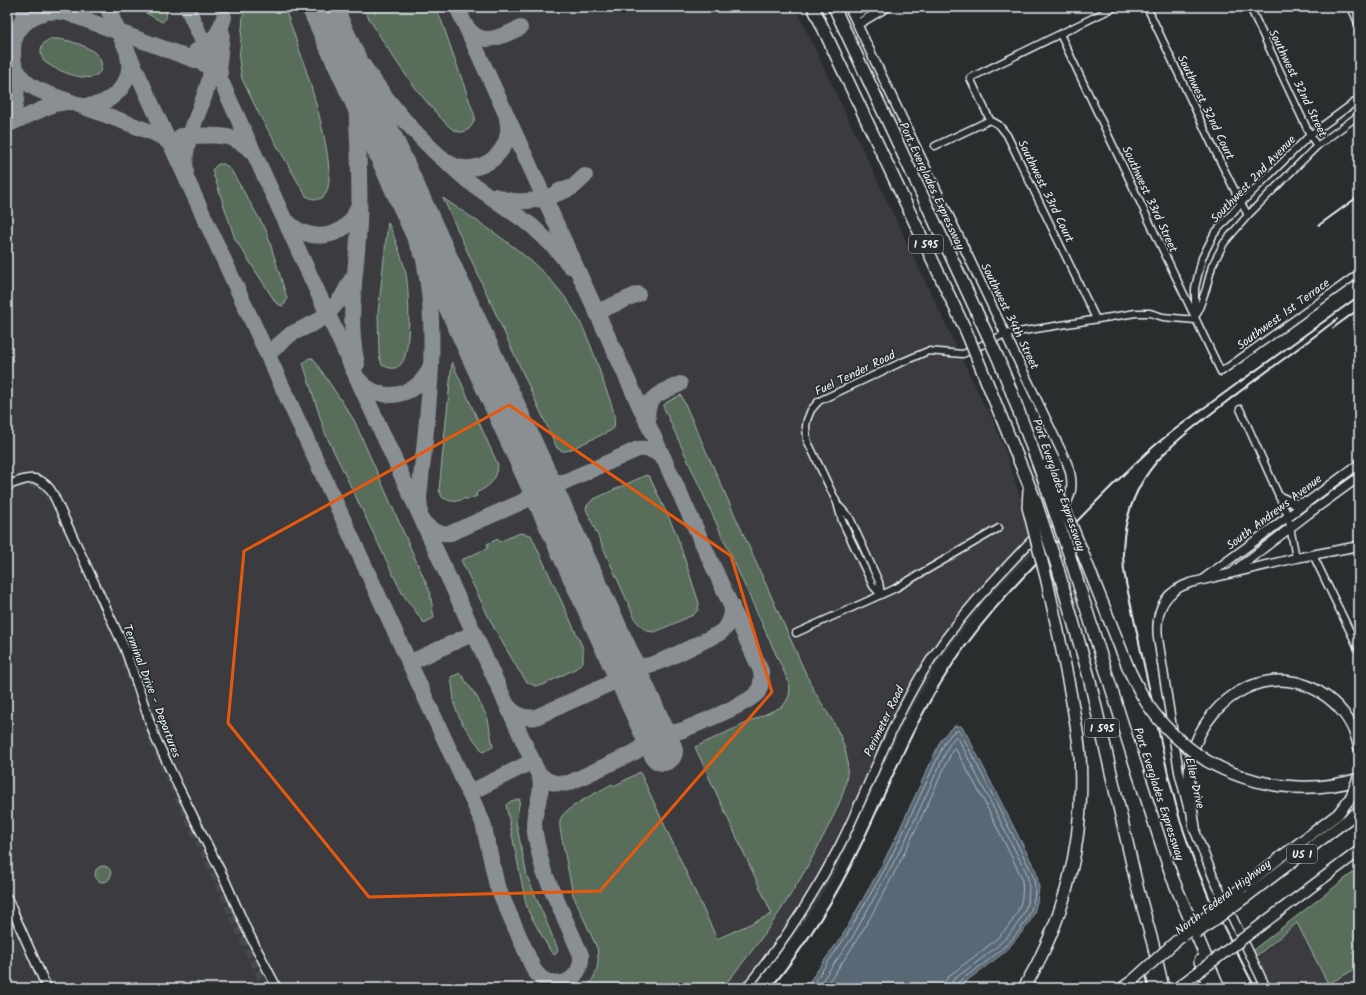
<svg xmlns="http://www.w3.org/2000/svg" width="1366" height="995" font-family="Kalam,sans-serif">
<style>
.built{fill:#3a3b41}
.green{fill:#586e5a;stroke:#a0b0a9}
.water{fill:#596875;stroke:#929fa9}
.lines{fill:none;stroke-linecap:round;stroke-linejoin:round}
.shore{stroke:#afbac4;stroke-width:1}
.taxiway{stroke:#898f93;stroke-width:16}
.runway{stroke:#898f93;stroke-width:40}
.tertiary-tunnel{stroke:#464a4c;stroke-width:8;stroke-dasharray:8 4;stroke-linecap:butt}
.minor-casing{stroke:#e8f1f8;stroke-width:9}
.tertiary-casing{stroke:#e8f1f8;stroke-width:11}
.primary-casing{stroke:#e8f1f8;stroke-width:13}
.motorway-casing{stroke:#e8f1f8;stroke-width:14}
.minor{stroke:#2a2d2e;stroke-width:6}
.tertiary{stroke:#2a2d2e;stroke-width:8}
.primary{stroke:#2a2d2e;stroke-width:10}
.motorway{stroke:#2a2d2e;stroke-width:11}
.rail{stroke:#e8f1f8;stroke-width:2}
.primary-bridge-casing{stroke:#e8f1f8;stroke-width:13;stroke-linecap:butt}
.motorway-bridge-casing{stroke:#e8f1f8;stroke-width:14;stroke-linecap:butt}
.primary-bridge{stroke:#2a2d2e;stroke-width:10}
.motorway-bridge{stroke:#2a2d2e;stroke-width:11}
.marked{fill:none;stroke:#e8590c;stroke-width:3;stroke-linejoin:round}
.labels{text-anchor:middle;stroke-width:3.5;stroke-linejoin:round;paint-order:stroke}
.shield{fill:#2a2d2e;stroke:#afb6bb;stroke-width:1}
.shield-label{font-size:11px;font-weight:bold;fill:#e8f1f8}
.street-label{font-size:12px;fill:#e8f1f8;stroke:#2a2d2e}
</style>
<rect width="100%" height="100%" fill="#2a2d2e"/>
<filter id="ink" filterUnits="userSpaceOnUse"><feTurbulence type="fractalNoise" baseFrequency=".025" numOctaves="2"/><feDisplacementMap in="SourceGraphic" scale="8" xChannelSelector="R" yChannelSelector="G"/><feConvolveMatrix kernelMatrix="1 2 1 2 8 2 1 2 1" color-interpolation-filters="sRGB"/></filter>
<g filter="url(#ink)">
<g class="built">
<polygon points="7,7 795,7 986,409 988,408 1006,453 1015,481 1021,501 1019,502 1034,552 986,599 940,660 905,720 837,869 812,910 756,988 7,988"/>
<polygon points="1297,923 1328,984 1359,967 1359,988 1272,988 1257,959"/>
</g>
<g class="green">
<path d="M 137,7 L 165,7 C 167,13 168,19 162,22 L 139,9 Z"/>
<path d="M 244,7 L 284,7 C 291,24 366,227 306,196 L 260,116 L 242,79 L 239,60 Z"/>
<path d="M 362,7 L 435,7 L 442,22 L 475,117 C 473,125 469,133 459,132 C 450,130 444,121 438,115 C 408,82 385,45 362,7 Z"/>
<path d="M 50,39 C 64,37 107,49 101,69 C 100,73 97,75 93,77 C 81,80 55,70 45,62 C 42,59 41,55 41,51 C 41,45 45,41 50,39 Z"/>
<polygon points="218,164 224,164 231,170 266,230 287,298 285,304 282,306 276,303 235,239 212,170"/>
<path d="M 443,198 C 482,225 525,250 556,286 C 579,312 592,346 602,378 C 607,394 617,412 614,428 L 610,431 L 567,451 L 562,451 L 557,448 Z"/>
<path d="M 388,222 C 395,239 402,256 406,274 C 409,290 412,353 401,364 C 395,371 388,368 382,365 L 379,355 L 378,313 Z"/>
<polygon points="309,358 313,358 354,420 430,592 434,618 424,623 402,593 325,433 303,363"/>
<path d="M 452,362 L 498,465 C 497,480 489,487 476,493 L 477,496 L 467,500 L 466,498 C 457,502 451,503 442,497 L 439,490 Z"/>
<path d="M 681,395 L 811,685 C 824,710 842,729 847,758 C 850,783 839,805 828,827 C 800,885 764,939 722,988 L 586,988 C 597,976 600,963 597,948 L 573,895 L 560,829 C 560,824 559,820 562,816 C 569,806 600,791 612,784 L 614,786 L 640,772 L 717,939 L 772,914 L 695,747 L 781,707 C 789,701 791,692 789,683 L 663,406 L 667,402 Z"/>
<polygon points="646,475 650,477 651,480 676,533 699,603 698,610 693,615 655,632 646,631 636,621 586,509 587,506 592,500"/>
<polygon points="520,533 531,535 583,648 583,662 575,669 543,685 535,686 527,682 519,671 494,628 461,560 488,548 487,544 498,539 499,542"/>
<polygon points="460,673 477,697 488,719 493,747 483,752 462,723 455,707 451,677"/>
<polygon points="520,799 516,822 527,876 557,947 558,951 555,955 551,952 529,913 526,904 506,805 511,801"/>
<circle cx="103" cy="874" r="8"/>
<polygon points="1359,868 1359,967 1328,984 1297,923 1252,960 1249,953"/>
</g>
<polygon class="water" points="955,726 961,726 966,733 1036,871 1039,887 1037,902 1034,913 1028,925 1005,952 957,988 805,988 844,933 882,865 897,835 941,740 948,731"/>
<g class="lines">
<g class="shore">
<path d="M 810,988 L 847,935 L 886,867 L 901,837 L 945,742 L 951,734 L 958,730 L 962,735 L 1032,873 C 1033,877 1035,883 1035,888 C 1035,933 988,960 957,983 L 955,988"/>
<path d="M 817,988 L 852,938 L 890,869 L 906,839 L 949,745 L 956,736 L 958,738 L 1027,874 C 1039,926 987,953 953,980 L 950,988"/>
<path d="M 824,988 C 879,915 915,831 953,749 L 955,748 L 982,797 L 1021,876 C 1032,925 980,950 949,976 L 945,981 L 944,988"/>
</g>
<g class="taxiway">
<polyline points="51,7 203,63 210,68 217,75"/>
<polyline points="107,7 169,142"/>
<path d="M 328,7 C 355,56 387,105 427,144 C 435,152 444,162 455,166 C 467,171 483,167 493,159 C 505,149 511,134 507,119"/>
<path d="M 457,7 L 761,671 C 762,678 762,685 758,692 C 749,704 699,723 683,730 C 668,736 658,729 648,718"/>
<path d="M 466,26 C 482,49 501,36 520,28"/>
<path d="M 20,29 C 31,14 45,10 63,12"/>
<path d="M 196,51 C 212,45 220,33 224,17"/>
<path d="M 15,66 C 25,90 47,93 69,101"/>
<polyline points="220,75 219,63 222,33"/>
<path d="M 355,80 C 357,128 361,176 359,224 C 357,271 346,317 357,364"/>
<path d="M 83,106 C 109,107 135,84 128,56"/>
<path d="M 7,121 C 25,99 12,73 13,48 L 14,41 L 27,7"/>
<path d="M 7,125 L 54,104 L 67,102 L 71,102 L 154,133 L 165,139 L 171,145 L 483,823 L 497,886 L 534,970 C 550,994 583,984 581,955 L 544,872 C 540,857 535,839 534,824 C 534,807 545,792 539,775 L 187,7"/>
<path d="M 181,136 C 208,137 231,129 252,152"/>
<polyline points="450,165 468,181 532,226 555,248 570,266"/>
<path d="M 186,172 C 182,147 196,120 204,97 C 208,85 212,74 211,61"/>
<path d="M 398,172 C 409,205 421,237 426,271 C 439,346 426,423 419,498 L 420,510"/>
<polyline points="559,191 573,187 585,176"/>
<path d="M 495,196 C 520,207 546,199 569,189"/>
<path d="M 286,220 C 308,245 348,240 358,206"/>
<polyline points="597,312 638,294"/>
<polyline points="268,354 291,334 316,322 330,311 342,297 351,280"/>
<path d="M 359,380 C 380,405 419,397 430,367"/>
<path d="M 648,421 C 644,396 661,393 680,384"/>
<path d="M 531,463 C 540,475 548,483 564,482 L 638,449 C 649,448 656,451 664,459"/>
<path d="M 424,523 C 433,532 439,534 451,533 L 524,501 C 537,489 535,477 530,461"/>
<path d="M 618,653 C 624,659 632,665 642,666 C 655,667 703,641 718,634 C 729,627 732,619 732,606"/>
<polyline points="409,663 474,633"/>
<path d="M 508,706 C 516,715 524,719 536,717 L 609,684 L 616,675 L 619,669 L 618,653"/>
<path d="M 537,771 C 546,782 555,785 569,783 L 633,753 C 647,746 651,733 648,718"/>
<polyline points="469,793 533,761"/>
</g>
<polyline class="runway" points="322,7 663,751"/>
<g class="tertiary-tunnel">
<path d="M 18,485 C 32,480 44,486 51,499"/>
<polyline points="126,662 155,746 266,988"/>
</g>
<defs>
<g id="minor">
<polyline points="1147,7 1214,149 1241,203 1248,215"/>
<polyline points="1250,7 1310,135 1317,146"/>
<polyline points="1351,7 1359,25"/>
<polyline points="1060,34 1221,372 1359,273"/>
<polyline points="935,146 990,120"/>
<polyline points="1197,314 1206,289 1212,266 1224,243 1248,215 1317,146 1359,115"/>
<polyline points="1195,318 1195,288 1202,258 1214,234 1241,203 1310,135 1359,99"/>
<polyline points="1096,319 1007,135 999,125 990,120 970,78 1115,7"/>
<polyline points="1240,409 1288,516 1296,558"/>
<polyline points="839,506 850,518 879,582 881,594"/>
<polyline points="1313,555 1359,650"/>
<polyline points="881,595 873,586 842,521 837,503 807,440 806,426 807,420 811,410 819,401 900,363 928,351 963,354 1005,334 1136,313 1150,313 1163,317 1195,320"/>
<polyline points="796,633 894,589 999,528"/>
</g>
<g id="tertiary">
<polyline points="854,16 869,7"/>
<polyline points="858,24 887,7"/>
<path d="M 7,486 C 26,477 41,473 53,494 L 125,649 L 155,737 L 178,786 L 224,878 L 246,928 L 277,988"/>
<polyline points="1280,497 1295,504 1305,502"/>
<polyline points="1234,571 1308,514 1359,477"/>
<polyline points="1206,577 1359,464"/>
<path d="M 1188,807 L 1179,772 L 1158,638 C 1155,612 1163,592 1190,583 L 1296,558 L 1359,546"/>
<polyline points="1193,826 1214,879 1266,988"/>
<polyline points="7,898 47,988"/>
<path d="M 746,988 C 782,944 813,897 839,847 C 868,790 888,730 921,675 C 959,612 1013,560 1064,507 C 1074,493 1073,478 1067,463 L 849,7"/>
</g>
<g id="primary">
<path d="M 1195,830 C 1191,805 1186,779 1192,754 C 1208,695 1274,657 1327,697 C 1343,709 1355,727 1359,747"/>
<polyline points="1243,887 1278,859 1338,814 1351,797"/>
<polyline points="1246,897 1359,811"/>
<polyline points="1261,925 1359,851"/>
<polyline points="1122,988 1133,980"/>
</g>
<g id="motorway">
<polyline points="1081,549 1130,672"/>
<polyline points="1070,557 1131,751 1172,877 1219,988"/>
<polyline points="1058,569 1089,677 1138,890 1153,944 1163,988"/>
<path d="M 1207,761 C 1253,787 1308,795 1359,779"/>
<polyline points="1200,961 1209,988"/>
<polyline points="1151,969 1155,988"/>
<path d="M 1024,988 C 1066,917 1085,838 1080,756 C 1078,734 1074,712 1070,691 C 1063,654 1055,617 1047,581"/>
</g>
</defs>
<use href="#minor" class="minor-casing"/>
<use href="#tertiary" class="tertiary-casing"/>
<use href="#primary" class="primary-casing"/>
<use href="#motorway" class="motorway-casing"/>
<use href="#minor" class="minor"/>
<use href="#tertiary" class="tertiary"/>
<use href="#primary" class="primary"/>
<use href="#motorway" class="motorway"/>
<g class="rail">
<polyline points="1319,225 1359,196"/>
<polyline points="1333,328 1359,309"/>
<path d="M 771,988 C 806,945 836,898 860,847 C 887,791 909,733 942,681 C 973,630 1013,587 1054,545 C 1086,512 1118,478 1153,447 C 1180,424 1210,404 1238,383 C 1279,354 1319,325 1359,296"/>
<path d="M 1255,988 L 1210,900 L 1194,861 L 1180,820 L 1168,774 L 1126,583 C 1117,538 1129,491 1161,457 C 1178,438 1201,422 1221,406 C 1259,376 1299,349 1337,319"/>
</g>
<defs>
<g id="primary-bridge">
<polyline points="1351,797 1359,776"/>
<polyline points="1196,934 1246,897"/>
<polyline points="1133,980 1175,942 1243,887"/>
<polyline points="1177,988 1261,925"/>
</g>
<g id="motorway-bridge">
<polyline points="813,7 966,331 1036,502 1058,569"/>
<polyline points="834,7 954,263 998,358 1010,388 1040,469 1070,557"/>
<polyline points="1046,465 1081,549"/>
<polyline points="1029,490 1028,507 1047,581"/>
<path d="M 1130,672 C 1135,682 1140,692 1146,702 C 1161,725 1184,746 1207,761"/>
</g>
</defs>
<use href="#primary-bridge" class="primary-bridge-casing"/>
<use href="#motorway-bridge" class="motorway-bridge-casing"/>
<use href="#primary-bridge" class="primary-bridge"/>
<use href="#motorway-bridge" class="motorway-bridge"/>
</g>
</g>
<path class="marked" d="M 509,405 L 731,556 L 772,692 L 600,891 L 369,897 L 228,723 L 244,551 Z"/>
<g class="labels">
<g class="shield">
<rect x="909" y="235" width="34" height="18" rx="3"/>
<rect x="1085" y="719" width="34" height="18" rx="3"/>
<rect x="1287" y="845" width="30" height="18" rx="3"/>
</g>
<g class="shield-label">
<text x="926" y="248">I 595</text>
<text x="1102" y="732">I 595</text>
<text x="1302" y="858">US 1</text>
</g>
<g class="street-label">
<text transform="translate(1298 83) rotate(64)" y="4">Southwest 32nd Street</text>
<text transform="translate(1206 107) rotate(64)" y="4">Southwest 32nd Court</text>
<text transform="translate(1253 179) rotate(-46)" y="4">Southwest 2nd Avenue</text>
<text transform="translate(932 186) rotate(65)" y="4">Port Everglades Expressway</text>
<text transform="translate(1046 191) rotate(64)" y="4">Southwest 33rd Court</text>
<text transform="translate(1150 199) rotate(65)" y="4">Southwest 33rd Street</text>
<text transform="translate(1283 314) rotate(-36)" y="4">Southwest 1st Terrace</text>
<text transform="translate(1010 316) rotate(64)" y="4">Southwest 34th Street</text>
<text transform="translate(855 373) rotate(-26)" y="4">Fuel Tender Road</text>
<text transform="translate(1059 485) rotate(71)" y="4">Port Everglades Expressway</text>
<text transform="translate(1274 512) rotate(-37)" y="4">South Andrews Avenue</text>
<text transform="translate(152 691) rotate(69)" y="4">Terminal Drive - Departures</text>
<text transform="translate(884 721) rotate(-64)" y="4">Perimeter Road</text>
<text transform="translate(1195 783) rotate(77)" y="4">Eller Drive</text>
<text transform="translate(1159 794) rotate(72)" y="4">Port Everglades Expressway</text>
<text transform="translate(1223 897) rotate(-37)" y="4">North Federal Highway</text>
</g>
</g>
<rect width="1366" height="995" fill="none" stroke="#2a2d2e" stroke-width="24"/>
<rect x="12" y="12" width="1342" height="971" fill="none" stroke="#e8f1f8" stroke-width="1.5" filter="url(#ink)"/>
</svg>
